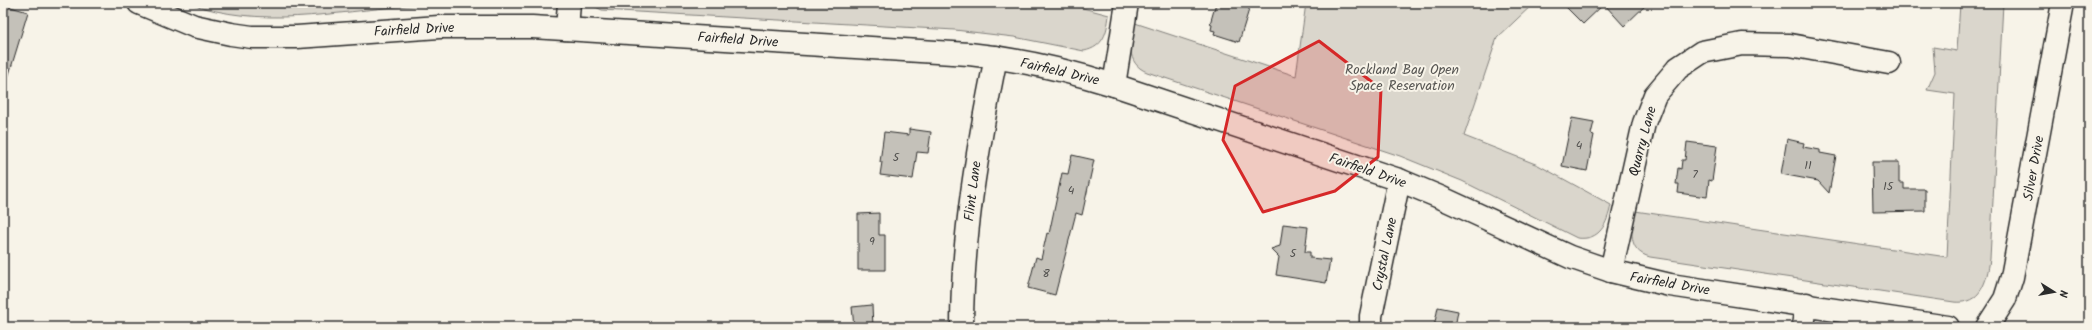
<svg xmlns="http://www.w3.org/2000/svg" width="2092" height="330" font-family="Kalam,sans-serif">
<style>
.green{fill:#dad6cc;stroke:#82807c}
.building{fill:#c4c1b9;stroke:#2b2b2b}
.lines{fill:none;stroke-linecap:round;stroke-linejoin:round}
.minor-casing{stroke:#2b2b2b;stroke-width:25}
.minor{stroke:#f7f3e8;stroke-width:22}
.marked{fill:#d62828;fill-opacity:0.2;stroke:#d62828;stroke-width:3;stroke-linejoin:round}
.labels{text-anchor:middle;stroke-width:4;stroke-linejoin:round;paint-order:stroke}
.number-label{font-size:12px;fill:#51504e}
.street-label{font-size:14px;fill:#2b2b2b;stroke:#f7f3e8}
.park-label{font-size:14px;fill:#575653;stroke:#f7f3e8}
</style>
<rect width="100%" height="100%" fill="#f7f3e8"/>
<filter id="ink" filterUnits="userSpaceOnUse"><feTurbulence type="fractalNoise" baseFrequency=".025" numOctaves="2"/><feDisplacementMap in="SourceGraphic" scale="8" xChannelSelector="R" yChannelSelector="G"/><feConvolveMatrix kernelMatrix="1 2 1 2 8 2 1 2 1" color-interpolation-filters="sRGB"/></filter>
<g filter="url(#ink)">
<g class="green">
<path d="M 189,3 L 538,3 L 528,5 C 488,3 447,3 406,6 C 334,12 259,29 189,3 Z"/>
<path d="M 587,3 L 1064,3 L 1109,15 C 1107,32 1104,47 1084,51 L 1014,37 L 955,30 L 602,10 Z"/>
<path d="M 1306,3 L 1534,3 L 1497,38 L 1464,136 L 1538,165 L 1611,205 C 1607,224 1600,241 1577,238 L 1462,181 L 1400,156 L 1147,72 C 1125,63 1131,42 1132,22 L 1296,76 Z"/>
<path d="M 1960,3 L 2003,3 L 1990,259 C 1987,281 1981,305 1954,302 L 1650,257 C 1627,251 1631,229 1635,211 L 1947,257 L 1955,94 L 1927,90 L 1935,72 L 1933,47 L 1957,51 Z"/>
</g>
<g class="building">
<polygon points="1216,3 1251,3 1239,42 1214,34 1215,31 1211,30 1212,25 1210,24"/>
<polygon points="1562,3 1648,3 1624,26 1604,4 1583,24"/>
<polygon points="7,6 28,12 7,81 3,80 3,18"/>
<polygon points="1572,118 1594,122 1591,134 1594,135 1587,171 1562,166"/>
<polygon points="909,129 931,132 928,153 917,152 913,179 880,175 882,162 880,162 884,132 909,135"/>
<polygon points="1787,139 1804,143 1803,147 1820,150 1820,153 1836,156 1829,193 1818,181 1781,174"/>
<polygon points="1687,142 1717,146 1712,181 1709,180 1707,197 1678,193 1679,184 1676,184 1678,168 1681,169 1682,160 1685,160"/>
<polygon points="1072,155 1094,160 1082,215 1076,213 1055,295 1028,288 1036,257 1041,259 1047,233 1049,234 1062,173 1068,174"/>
<polygon points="1872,162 1899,162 1899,183 1904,183 1904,189 1925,189 1925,211 1873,212"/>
<polygon points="879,213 879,235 885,235 885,270 858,270 858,214"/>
<polygon points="1283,224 1308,227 1305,252 1310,252 1310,258 1330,260 1326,283 1276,275 1279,257 1271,249 1280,246"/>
<polygon points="872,305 873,327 854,327 852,307"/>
<polygon points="1438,307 1458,311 1455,327 1434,327"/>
</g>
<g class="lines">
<defs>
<g id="minor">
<path d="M 139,3 L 194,26 L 231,34 L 252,37 L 297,37 L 439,27 L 532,27 L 969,54 C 1018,59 1066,70 1114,85 L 1399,180 L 1442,198 L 1570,257 L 1611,271 L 1670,285 L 1948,327"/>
<polyline points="567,29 569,3"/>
<polyline points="1114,85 1127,3"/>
<polyline points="1611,271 1644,123 1655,95 1678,68 1702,52 1742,44 1790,45 1889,63"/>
<path d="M 962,327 C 962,236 978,146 996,57"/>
<polyline points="1371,327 1371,316 1399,180"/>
<polyline points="1803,327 1806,304"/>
<polyline points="1987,327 2005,299 2012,277 2063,3"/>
</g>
</defs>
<use href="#minor" class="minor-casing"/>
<use href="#minor" class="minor"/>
</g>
</g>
<path class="marked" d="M 1319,41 L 1381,89 L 1378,157 L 1335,191 L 1263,212 L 1223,140 L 1235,86 Z"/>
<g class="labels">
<g class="number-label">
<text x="1579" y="149">4</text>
<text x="896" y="161">5</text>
<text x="1808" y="169">11</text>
<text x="1695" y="178">7</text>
<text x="1888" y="190">15</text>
<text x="1071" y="194">4</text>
<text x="872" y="245">9</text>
<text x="1293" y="257">5</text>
<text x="1046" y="277">8</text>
</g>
<g class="street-label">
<text transform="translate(414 29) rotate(-3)" y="5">Fairfield Drive</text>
<text transform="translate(738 39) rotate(4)" y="5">Fairfield Drive</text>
<text transform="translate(1060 71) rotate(13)" y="5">Fairfield Drive</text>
<text transform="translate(1642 141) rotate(-75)" y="5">Quarry Lane</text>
<text transform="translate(2033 168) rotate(-80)" y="5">Silver Drive</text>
<text transform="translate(1368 170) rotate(19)" y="5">Fairfield Drive</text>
<text transform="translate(972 191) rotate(-83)" y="5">Flint Lane</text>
<text transform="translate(1384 254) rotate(-78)" y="5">Crystal Lane</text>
<text transform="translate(1670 283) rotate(10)" y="5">Fairfield Drive</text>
</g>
<g class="park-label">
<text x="1402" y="74">Rockland Bay Open<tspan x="1402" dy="16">Space Reservation</tspan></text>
</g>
</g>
<rect width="2092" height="330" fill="none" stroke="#f7f3e8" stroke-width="16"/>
<rect x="8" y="8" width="2076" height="314" fill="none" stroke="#2b2b2b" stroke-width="1.5" filter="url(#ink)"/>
<g transform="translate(2054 292) rotate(101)" stroke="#f7f3e8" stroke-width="3" paint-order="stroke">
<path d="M0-3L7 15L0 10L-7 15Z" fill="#2b2b2b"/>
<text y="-6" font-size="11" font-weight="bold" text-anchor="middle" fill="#2b2b2b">N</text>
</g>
</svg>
